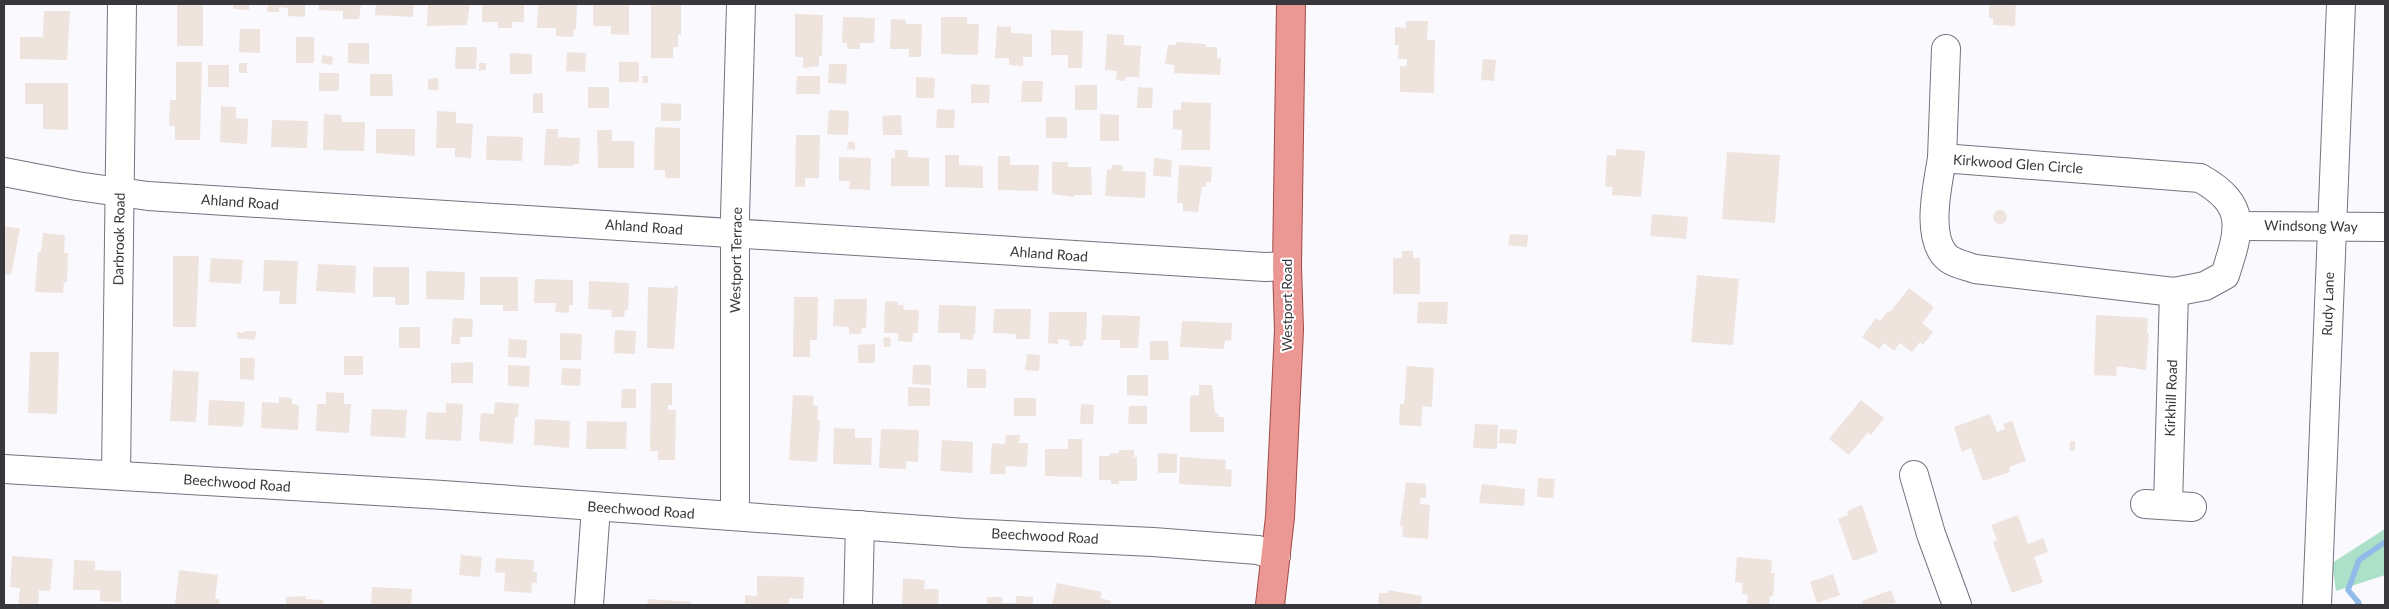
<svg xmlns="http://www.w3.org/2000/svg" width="2389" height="609" font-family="Lato,sans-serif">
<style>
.green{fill:#ace0c8}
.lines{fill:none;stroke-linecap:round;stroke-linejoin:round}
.stream{stroke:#91bbe9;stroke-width:5.5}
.building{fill:#efe3dd}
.minor-casing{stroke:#73747e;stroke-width:30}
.major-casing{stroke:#a34a46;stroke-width:30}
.minor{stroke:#fff;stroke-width:28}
.major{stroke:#eb9894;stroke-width:28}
.labels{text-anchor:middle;stroke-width:4;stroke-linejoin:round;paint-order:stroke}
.street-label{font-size:14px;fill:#38383c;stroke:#fff}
</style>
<rect width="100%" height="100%" fill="#f9f9fe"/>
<polygon class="green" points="2385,529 2385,575 2336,591 2332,563"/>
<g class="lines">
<polyline class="stream" points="2357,605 2359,603 2348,590 2359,560 2385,542"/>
</g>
<g class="building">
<rect x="177" y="4" width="26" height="42"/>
<polygon points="233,4 249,4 249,10 233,9"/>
<polygon points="268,4 305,4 305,17 288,16 288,8 279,7 279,12 267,12"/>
<polygon points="319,4 361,4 359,19 343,19 343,11 319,10"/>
<polygon points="376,4 414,4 413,17 375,15"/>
<polygon points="428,4 470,4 467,25 427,26"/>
<polygon points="482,4 524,4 524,22 512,22 512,28 498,28 498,22 482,22"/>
<polygon points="538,4 577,4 576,29 574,29 573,37 556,36 556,28 537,28"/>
<polygon points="593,4 629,4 629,35 611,34 611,26 593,26"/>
<polygon points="651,4 681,4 681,35 678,34 678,47 673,47 673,58 651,58"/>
<polygon points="1989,4 2016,4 2015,26 1993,25 1993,18 1989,18"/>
<polygon points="44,11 70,11 67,60 20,59 20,37 43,37"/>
<polygon points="795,14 823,15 822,56 819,56 819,66 803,68 803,57 795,57"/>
<polygon points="843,17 875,18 874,43 860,43 860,49 847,49 847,43 842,43"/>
<polygon points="941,17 967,17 967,24 979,24 978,55 941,54"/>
<polygon points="891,19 906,20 906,24 922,24 921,57 909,57 909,49 890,49"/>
<polygon points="1406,21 1428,21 1427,40 1435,40 1434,93 1400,92 1400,66 1407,66 1407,59 1398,59 1399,45 1395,45 1395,27 1406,28"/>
<polygon points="997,26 1011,27 1011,33 1032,34 1032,57 1023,57 1023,66 1009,65 1009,58 995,58"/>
<polygon points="240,29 260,29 260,53 239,52"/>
<polygon points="1051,30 1083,31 1082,68 1068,68 1068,55 1051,55"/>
<polygon points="1107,34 1124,35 1124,45 1141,46 1139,77 1125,77 1125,81 1116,80 1117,71 1105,70"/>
<rect x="296" y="37" width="18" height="26"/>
<polygon points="1176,42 1206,44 1206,47 1217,47 1217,59 1221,58 1220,75 1174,73 1174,65 1165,64 1168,45 1176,45"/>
<polygon points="348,43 369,43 369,64 348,63"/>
<polygon points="456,47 477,47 476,69 455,69"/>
<polygon points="567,52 586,53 585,72 566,71"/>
<polygon points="510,53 532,54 532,74 510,74"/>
<polygon points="322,55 333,57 332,65 321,63"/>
<polygon points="1483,59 1496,60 1494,81 1481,80"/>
<polygon points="176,62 202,62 200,140 175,140 175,126 169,126 170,100 176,100"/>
<rect x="619" y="62" width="20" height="20"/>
<rect x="239" y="63" width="8" height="10"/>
<polygon points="479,63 486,63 486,70 479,71"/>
<polygon points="829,64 847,64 846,84 828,83"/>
<rect x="208" y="65" width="21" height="22"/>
<rect x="319" y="73" width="20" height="18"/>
<polygon points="370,74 392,74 393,96 370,96"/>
<polygon points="642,76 648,76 648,83 643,83"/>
<polygon points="797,76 820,76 820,94 796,94"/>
<polygon points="916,77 935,78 934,98 916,98"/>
<polygon points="438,78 439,90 428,90 428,79"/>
<polygon points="1022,81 1043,81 1042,102 1021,102"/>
<polygon points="25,83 68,83 68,130 43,129 43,104 25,104"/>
<polygon points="971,84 990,85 989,103 971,103"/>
<rect x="1075" y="85" width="22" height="25"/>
<rect x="588" y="87" width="21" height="21"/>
<polygon points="1138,87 1153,88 1152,108 1137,108"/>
<polygon points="543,93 543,113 533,113 533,94"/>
<polygon points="1181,102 1211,103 1210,150 1181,150 1182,130 1173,129 1173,110 1181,110"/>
<polygon points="661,103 681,104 681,121 661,121"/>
<polygon points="221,106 236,107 236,118 248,119 247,144 220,142"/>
<polygon points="937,109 955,110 954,128 936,128"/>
<polygon points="829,110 849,111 848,135 827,134"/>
<polygon points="437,111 456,112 456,123 473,124 471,158 455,157 455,148 436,148"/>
<polygon points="324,114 341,115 342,122 365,122 364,151 323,150"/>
<polygon points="1100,114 1119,115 1119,141 1100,141"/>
<polygon points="901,115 902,135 883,135 882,116"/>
<rect x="1046" y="117" width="21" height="21"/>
<polygon points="272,120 308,121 307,148 271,147"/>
<polygon points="655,127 680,128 680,178 665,178 665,170 654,170"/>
<polygon points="376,129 415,129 415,156 376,153"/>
<polygon points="546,129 558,129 558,137 580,138 579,164 573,164 573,166 544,165"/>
<polygon points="597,130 612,130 612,141 634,141 634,168 598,168"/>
<polygon points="796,135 820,135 819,178 805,178 805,187 795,187"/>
<polygon points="487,136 523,137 522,161 486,160"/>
<polygon points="848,142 855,142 855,150 847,149"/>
<polygon points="1616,149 1645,151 1641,197 1612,195 1613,187 1605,187 1607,155 1616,156"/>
<polygon points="895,150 908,150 908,157 929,158 929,186 891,186 891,158 895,158"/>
<polygon points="1727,152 1780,155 1775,223 1722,219"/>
<polygon points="945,155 959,155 959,165 983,166 983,188 945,187"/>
<polygon points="998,156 1010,156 1010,165 1039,165 1038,191 998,190"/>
<polygon points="839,157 871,158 870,190 849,189 850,181 839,181"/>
<polygon points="1154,158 1172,160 1171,177 1153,176"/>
<polygon points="1052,162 1068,162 1068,167 1091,167 1092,195 1074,195 1074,197 1052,194"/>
<polygon points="1112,165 1123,165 1123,171 1146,172 1145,198 1105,196 1107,169 1111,170"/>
<polygon points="1179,165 1212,167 1211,182 1206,182 1206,187 1202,187 1198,212 1183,211 1183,203 1177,203"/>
<circle cx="2000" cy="217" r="7"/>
<polygon points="1652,214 1688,217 1686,239 1650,236"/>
<polygon points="4,226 20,229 11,275 4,274"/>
<polygon points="43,233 65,235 64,253 68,253 67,282 64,282 63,293 35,292 38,252 41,252"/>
<polygon points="1510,234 1528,235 1527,247 1508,245"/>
<polygon points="1402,251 1413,251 1413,258 1420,258 1420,294 1393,294 1393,258 1402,258"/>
<polygon points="173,256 199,256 196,327 173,327"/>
<polygon points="211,258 243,260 241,284 209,282"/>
<polygon points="264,260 298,261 296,304 279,304 280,291 263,291"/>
<polygon points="318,264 356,266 355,293 316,291"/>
<polygon points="373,267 409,267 409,305 395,305 395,297 373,297"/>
<polygon points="426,271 465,272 464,300 426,299"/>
<polygon points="1697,275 1739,279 1733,345 1691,342"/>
<polygon points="480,277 518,277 518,311 503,311 503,305 480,305"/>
<polygon points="535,279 573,280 573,305 569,305 569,313 555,312 556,303 534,303"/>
<polygon points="589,281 629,283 628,310 625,310 624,317 611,317 612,310 588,309"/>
<polygon points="675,286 678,286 674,349 647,348 648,287 674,288"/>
<polygon points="1909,288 1934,307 1922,323 1933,332 1923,345 1920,342 1912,352 1900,343 1894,351 1884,343 1879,349 1862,337 1876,318 1880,321 1887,312 1891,311"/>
<polygon points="794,297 818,297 817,340 810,340 810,357 793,357"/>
<polygon points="834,299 867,299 866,328 862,328 861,334 849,334 849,327 833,326"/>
<polygon points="885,301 898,302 898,305 903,305 904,310 919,310 918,333 913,333 912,342 898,341 898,333 884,333"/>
<polygon points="1418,302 1448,302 1447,324 1417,323"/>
<polygon points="939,305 976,306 975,334 973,334 973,340 960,339 960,333 938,333"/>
<polygon points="994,309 1031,309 1030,339 1016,339 1016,334 993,333"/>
<polygon points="1049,312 1087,312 1086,340 1083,340 1083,346 1069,346 1069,340 1058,339 1058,344 1048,343"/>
<polygon points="1102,315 1140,316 1138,348 1120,348 1120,340 1101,340"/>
<polygon points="2096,315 2148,318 2147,333 2149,333 2146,370 2117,366 2116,376 2094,375"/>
<polygon points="453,318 473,319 472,337 460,337 460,344 451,344"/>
<polygon points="1182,321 1232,323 1231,341 1225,340 1224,349 1180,347"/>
<rect x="399" y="327" width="21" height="21"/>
<polygon points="615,330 636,331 635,354 614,353"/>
<polygon points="244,331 256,331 255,340 237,338 237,332 244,333"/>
<polygon points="560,333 582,334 581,360 560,360"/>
<polygon points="890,337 891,347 884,347 883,338"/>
<polygon points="509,339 527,340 526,358 508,357"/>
<polygon points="1150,341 1168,341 1169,360 1150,360"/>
<polygon points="875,344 875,363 858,363 858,345"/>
<polygon points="30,352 59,352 57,414 28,413"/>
<polygon points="1027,354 1040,355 1039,371 1025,370"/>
<rect x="344" y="356" width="19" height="19"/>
<polygon points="240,358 255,358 254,380 240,379"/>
<polygon points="473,362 473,383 451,383 451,363"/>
<polygon points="508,365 530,366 529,387 508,386"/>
<polygon points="913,365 931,365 931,385 912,384"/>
<polygon points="1407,366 1434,368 1432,407 1423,406 1421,426 1399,425 1400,404 1404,404"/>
<polygon points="562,368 581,369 580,386 561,385"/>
<rect x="967" y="369" width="19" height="19"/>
<polygon points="173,370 199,372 196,422 170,421"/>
<polygon points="1127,375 1148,375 1148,396 1127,395"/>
<polygon points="651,383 672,383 672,405 668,405 668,410 676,410 675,460 658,460 658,451 650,451"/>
<polygon points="1199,385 1212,385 1215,413 1218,413 1218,417 1224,417 1224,432 1190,432 1190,396 1199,395"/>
<polygon points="908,387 930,388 930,406 908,406"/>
<polygon points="622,389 636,389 636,408 621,408"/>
<polygon points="326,392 344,393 344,404 351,404 349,433 316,431 317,404 326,404"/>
<polygon points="793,395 814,396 813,405 818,406 817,420 820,420 817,462 789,460"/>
<polygon points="279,397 292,398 292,404 299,405 298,430 261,428 262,402 279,403"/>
<rect x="1014" y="398" width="22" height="18"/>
<polygon points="209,400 245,402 243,427 208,425"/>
<polygon points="1861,400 1884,418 1871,435 1868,432 1849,455 1829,439"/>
<polygon points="495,402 519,404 518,417 515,417 513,444 479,441 481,413 494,414"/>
<polygon points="446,403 463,404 461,441 425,439 427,412 446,413"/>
<polygon points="1081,404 1094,405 1093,424 1080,424"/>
<polygon points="1129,406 1147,406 1147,424 1128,424"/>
<polygon points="372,409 407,410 405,438 370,436"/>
<polygon points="1990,414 1997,432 2005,429 2003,424 2012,421 2026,461 2009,467 2010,472 1983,481 1971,448 1962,452 1954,427"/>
<polygon points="535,419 570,421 569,448 534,445"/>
<polygon points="587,421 627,422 626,449 586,449"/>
<polygon points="1475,424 1498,425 1497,449 1473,448"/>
<polygon points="834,428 855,429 855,438 872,438 871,465 833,464"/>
<polygon points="881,429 919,430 918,462 906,461 906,469 879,468"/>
<polygon points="1500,429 1517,430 1516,444 1499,443"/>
<polygon points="1006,435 1020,435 1019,443 1028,443 1027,467 1006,466 1005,474 990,474 992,443 1005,444"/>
<polygon points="1068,439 1082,439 1082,477 1045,476 1045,449 1068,449"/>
<polygon points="942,440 973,442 972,473 940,471"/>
<rect x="2070" y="441" width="5" height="10"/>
<polygon points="1119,450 1134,450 1134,457 1137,457 1137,481 1119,481 1119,484 1111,484 1111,480 1099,480 1099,456 1110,456 1110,453 1119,453"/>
<polygon points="1158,453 1177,454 1177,473 1158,473"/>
<polygon points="1180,457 1226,460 1225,469 1232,470 1231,487 1179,484"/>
<polygon points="1538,478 1555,479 1553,498 1537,497"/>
<polygon points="1406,482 1426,484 1426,498 1420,498 1420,504 1430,505 1428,539 1402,537 1403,526 1400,526"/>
<polygon points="1482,484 1525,489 1524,506 1479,503"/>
<polygon points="1862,505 1878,552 1853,561 1838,519 1848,515 1847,511"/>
<polygon points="2018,515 2028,544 2043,538 2048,552 2034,557 2043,582 2012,593 1993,542 1997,540 1991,525"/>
<polygon points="461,555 482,557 480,577 459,575"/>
<polygon points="12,556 53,559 50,591 39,590 38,605 18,605 20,588 10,587"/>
<polygon points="1737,557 1772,560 1771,573 1775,573 1773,596 1770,596 1769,605 1747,605 1748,595 1742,594 1743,583 1735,582"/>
<polygon points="496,558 534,560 533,572 537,572 537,583 532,582 531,593 504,591 505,573 495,572"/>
<polygon points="74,560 95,561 95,570 121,571 121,602 100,601 100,590 73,590"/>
<polygon points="179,570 218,575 215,599 219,599 219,605 175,605"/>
<polygon points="1833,574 1840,595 1817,603 1810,582"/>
<polygon points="757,576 804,577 803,599 789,598 789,605 745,605 745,595 757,596"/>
<polygon points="903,578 925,580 924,589 939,589 938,605 902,605"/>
<polygon points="1057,583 1102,592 1100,598 1111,601 1110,605 1052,605"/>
<polygon points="372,587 412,589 411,605 371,605"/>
<polygon points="1388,590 1422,596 1421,605 1378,605 1379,593 1388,593"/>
<polygon points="1891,590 1896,603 1863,605 1862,601"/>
<polygon points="306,596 305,599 323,600 323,605 286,605 286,597"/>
<polygon points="1016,596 1033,597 1033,605 987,605 987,597 1002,597 1002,603 1016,603"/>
<polygon points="648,599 691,602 691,605 647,605"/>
</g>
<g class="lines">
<defs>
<g id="minor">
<path d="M 1942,158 L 2200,178 C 2248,205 2240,229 2225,275 L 2205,286 L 2174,292 L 1975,269 C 1967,266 1956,264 1949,259 C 1924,240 1938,184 1942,158 Z"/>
<polyline points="1942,158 1946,49"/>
<polyline points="4,172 77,186 148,196 1265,267 1287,266"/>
<polyline points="2237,226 2385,227"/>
<polyline points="4,469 443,495 965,533 1153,542 1258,550 1276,556"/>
<polyline points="116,475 122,4"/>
<polyline points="1914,475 1931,534 1957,605"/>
<polyline points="2145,504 2192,507"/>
<polyline points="2168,505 2174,292"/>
<polyline points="735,515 735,216 741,4"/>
<polyline points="589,605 596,507"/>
<polyline points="858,605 860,525"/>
<polyline points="2317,605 2341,4"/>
</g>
<polyline id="major" points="1270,605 1280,517 1289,330 1287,266 1291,4"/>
</defs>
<use href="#minor" class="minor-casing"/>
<use href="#major" class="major-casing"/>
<use href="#minor" class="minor"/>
<use href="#major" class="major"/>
</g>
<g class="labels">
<g class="street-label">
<text transform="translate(2018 164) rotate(4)" y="5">Kirkwood Glen Circle</text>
<text transform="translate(240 202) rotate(4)" y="5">Ahland Road</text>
<text transform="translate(2311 226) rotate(1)" y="5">Windsong Way</text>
<text transform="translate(644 227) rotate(4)" y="5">Ahland Road</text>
<text transform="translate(119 239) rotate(-89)" y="5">Darbrook Road</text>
<text transform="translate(1049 254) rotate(4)" y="5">Ahland Road</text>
<text transform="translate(736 260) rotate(-89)" y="5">Westport Terrace</text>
<text transform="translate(2328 304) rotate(-88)" y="5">Rudy Lane</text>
<text transform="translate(1287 305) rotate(-90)" y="5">Westport Road</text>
<text transform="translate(2171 398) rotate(-88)" y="5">Kirkhill Road</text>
<text transform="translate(237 483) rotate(4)" y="5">Beechwood Road</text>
<text transform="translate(641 510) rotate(4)" y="5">Beechwood Road</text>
<text transform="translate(1045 536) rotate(3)" y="5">Beechwood Road</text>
</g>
</g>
<rect width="2389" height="609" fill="none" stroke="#38383c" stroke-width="10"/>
</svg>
